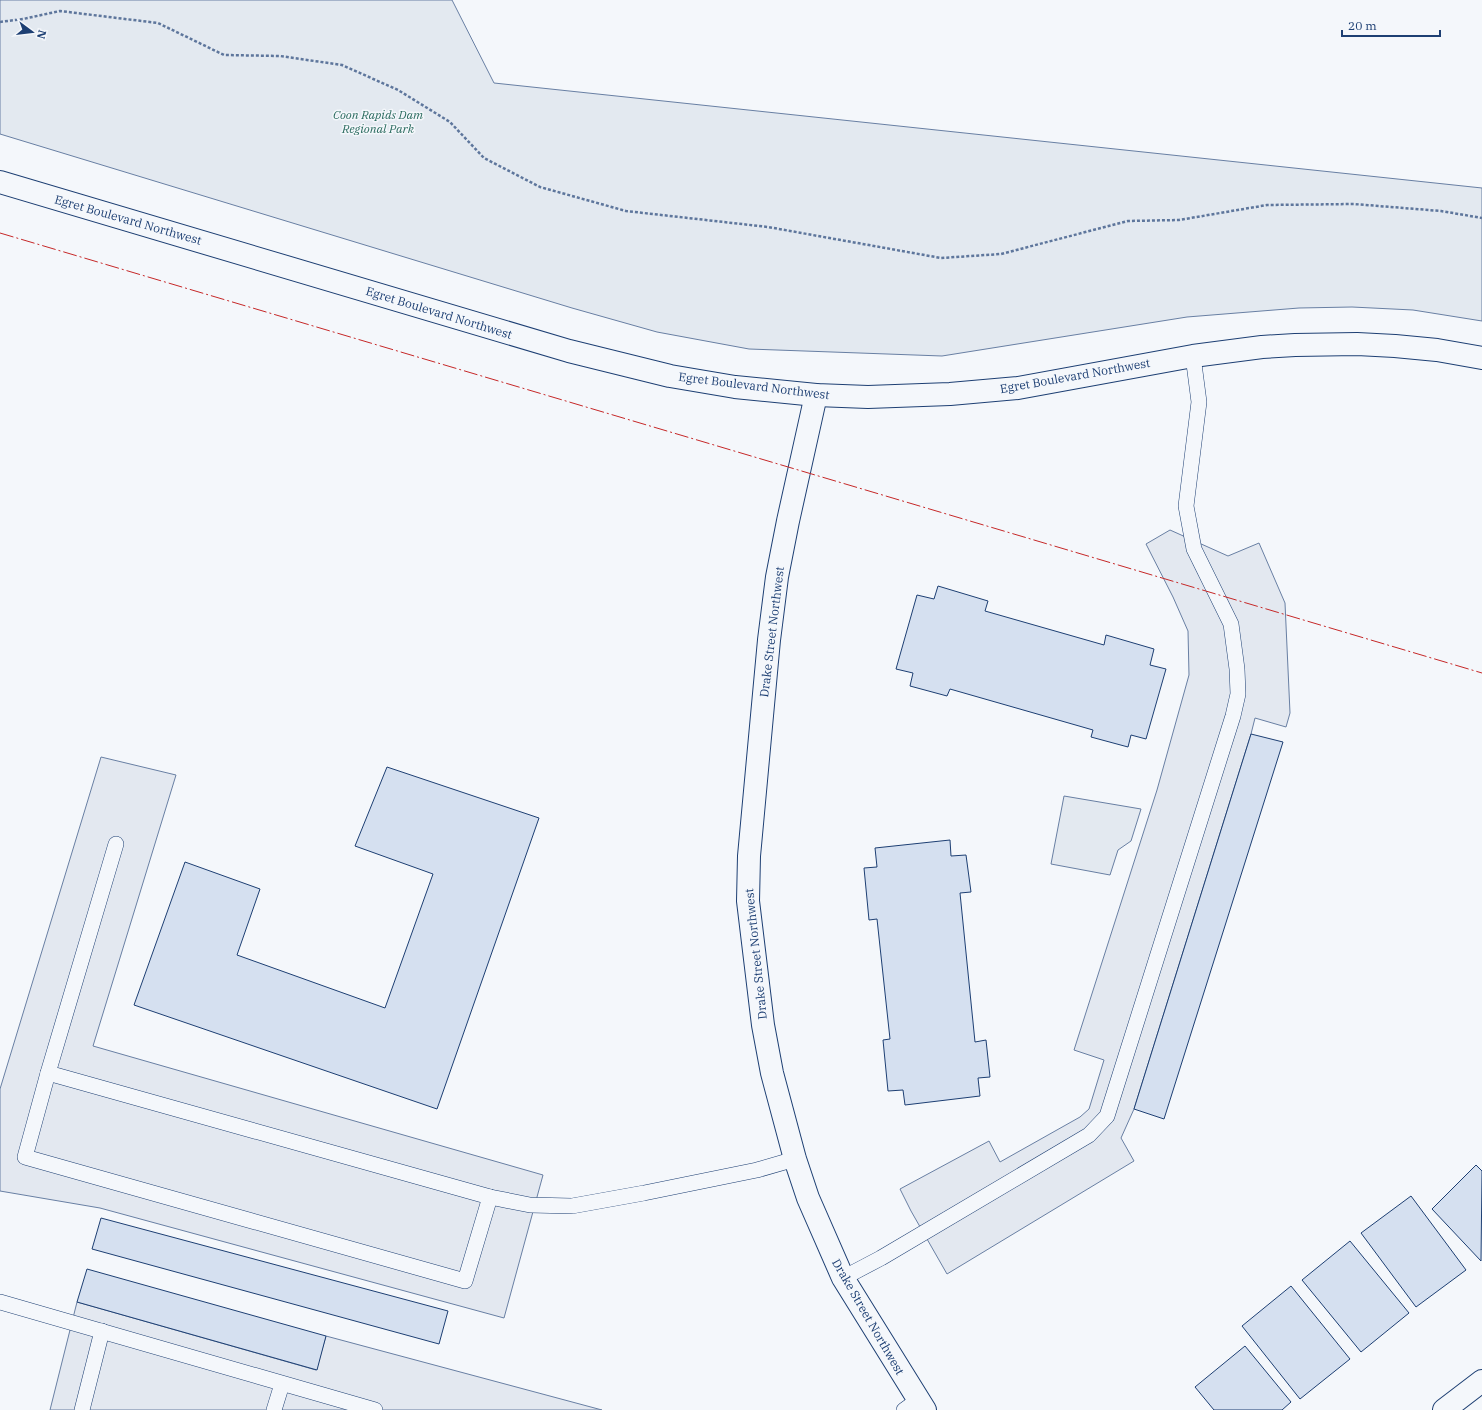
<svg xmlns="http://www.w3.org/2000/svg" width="1482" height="1410" font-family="'IBM Plex Serif',serif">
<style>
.green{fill:#e3e9f0;stroke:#687fa3}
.parking{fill:#e3e8f0;stroke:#687fa3}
.building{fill:#d5e0f0;stroke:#1d3f73}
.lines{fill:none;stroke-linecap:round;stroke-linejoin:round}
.service-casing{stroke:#1d3f73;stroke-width:16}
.minor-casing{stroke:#1d3f73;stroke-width:24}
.tertiary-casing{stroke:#1d3f73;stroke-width:24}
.path{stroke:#5e769c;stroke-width:2.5;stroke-dasharray:3 2;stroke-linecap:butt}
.service{stroke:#f4f7fb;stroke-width:15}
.minor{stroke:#f4f7fb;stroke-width:22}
.tertiary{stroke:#f4f7fb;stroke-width:22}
.power{stroke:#c62828;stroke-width:1;stroke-dasharray:14 3 2 3;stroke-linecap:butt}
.labels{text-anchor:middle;stroke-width:3;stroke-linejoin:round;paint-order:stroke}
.park-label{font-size:12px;font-style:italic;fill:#2c6c60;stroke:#f4f7fb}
.street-label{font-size:12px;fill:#1d3f73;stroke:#f4f7fb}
</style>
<rect width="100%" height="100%" fill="#f4f7fb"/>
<g class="green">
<polygon points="0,0 452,0 494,83 1482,188 1482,321 1413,310 1352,307 1299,308 1187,317 942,356 749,349 657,332 572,308 0,134"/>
<polygon points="1064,796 1141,809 1131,841 1118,850 1110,875 1051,864"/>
</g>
<g class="parking">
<polygon points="1170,530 1228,556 1259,543 1285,603 1290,713 1286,727 1255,718 1251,734 1134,1109 1121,1138 1134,1161 947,1274 911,1211 900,1189 989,1141 1000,1162 1080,1117 1089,1109 1104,1060 1074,1050 1157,790 1189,675 1188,631 1173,597 1146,544"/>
<polygon points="101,757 176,775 93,1046 543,1175 504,1318 100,1208 0,1191 0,1089"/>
<polygon points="77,1302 316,1370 326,1336 602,1410 50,1410"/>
</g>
<g class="building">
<polygon points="938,586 988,601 985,611 1104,645 1106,635 1154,649 1150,665 1166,669 1146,739 1131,735 1128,747 1091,737 1093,730 950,689 947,696 910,686 913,673 896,669 917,595 934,599"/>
<polygon points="1251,734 1283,742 1164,1119 1134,1109"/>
<polygon points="387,767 539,818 437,1109 134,1005 185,862 260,889 237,955 385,1008 433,874 355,846"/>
<polygon points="950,840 951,856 966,855 971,892 960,893 975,1042 986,1040 990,1077 978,1078 980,1096 905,1105 903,1090 888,1091 883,1040 890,1039 877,919 869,920 864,868 877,867 875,848"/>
<polygon points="1476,1165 1482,1171 1481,1261 1432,1209"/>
<polygon points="1411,1196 1466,1270 1416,1307 1361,1233"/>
<polygon points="101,1218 448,1311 439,1344 92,1249"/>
<polygon points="1350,1241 1409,1313 1361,1352 1302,1280"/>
<polygon points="87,1269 326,1336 317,1370 77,1302"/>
<polygon points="1291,1286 1350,1359 1300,1399 1242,1326"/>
<polygon points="1245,1346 1291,1402 1282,1410 1214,1410 1195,1387"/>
</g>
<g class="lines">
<defs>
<g id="service">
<polyline points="116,844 48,1073 490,1197 530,1205 572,1206 644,1193 757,1170 795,1159"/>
<polyline points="48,1073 25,1157 465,1281 490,1197"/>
<polyline points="843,1278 881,1258 1089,1135 1107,1116 1233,716 1238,694 1237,669 1231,624 1194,549 1186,506 1199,402 1193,356"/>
<polyline points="0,1302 375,1410"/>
<polyline points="82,1410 102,1331"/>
<polyline points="274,1410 282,1384"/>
<polyline points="904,1410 918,1400"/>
</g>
<g id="minor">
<polyline points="816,395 788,521 777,577 769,640 749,856 748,901 763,1025 772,1073 795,1159 808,1198 843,1278 925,1410"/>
<polyline points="1444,1410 1482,1381"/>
</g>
<polyline id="tertiary" points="0,182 569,351 670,376 735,387 816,395 868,397 950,394 1018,388 1193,356 1262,347 1295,345 1357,344 1395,346 1437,350 1482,358"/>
</defs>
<use href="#service" class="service-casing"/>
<use href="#minor" class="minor-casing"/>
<use href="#tertiary" class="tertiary-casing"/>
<polyline class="path" points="0,22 23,19 60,11 158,23 224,55 280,56 342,65 398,90 450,122 484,158 540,187 626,211 768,227 941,258 1001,254 1128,221 1179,220 1267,205 1354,204 1441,211 1482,218"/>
<use href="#service" class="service"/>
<use href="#minor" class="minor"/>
<use href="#tertiary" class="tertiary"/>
<polyline class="power" points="0,233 1482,673"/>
</g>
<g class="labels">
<g class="park-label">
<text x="378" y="119">Coon Rapids Dam<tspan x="378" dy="14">Regional Park</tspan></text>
</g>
<g class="street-label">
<text transform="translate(128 220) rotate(16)" y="4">Egret Boulevard Northwest</text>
<text transform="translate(439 313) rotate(17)" y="4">Egret Boulevard Northwest</text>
<text transform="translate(1075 376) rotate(-10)" y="4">Egret Boulevard Northwest</text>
<text transform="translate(754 386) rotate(7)" y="4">Egret Boulevard Northwest</text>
<text transform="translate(772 632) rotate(-83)" y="4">Drake Street Northwest</text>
<text transform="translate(756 954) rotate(-96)" y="4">Drake Street Northwest</text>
<text transform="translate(868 1317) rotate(60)" y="4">Drake Street Northwest</text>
</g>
</g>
<g transform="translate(32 32) rotate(105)" stroke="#f4f7fb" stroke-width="3" paint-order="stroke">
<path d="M0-3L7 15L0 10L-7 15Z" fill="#1d3f73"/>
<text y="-6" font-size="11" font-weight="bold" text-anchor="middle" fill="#1d3f73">N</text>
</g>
<path d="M1342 30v6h98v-6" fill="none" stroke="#1d3f73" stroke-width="2"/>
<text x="1348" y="30" font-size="12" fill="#1d3f73" stroke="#f4f7fb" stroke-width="3" paint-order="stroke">20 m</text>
</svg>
